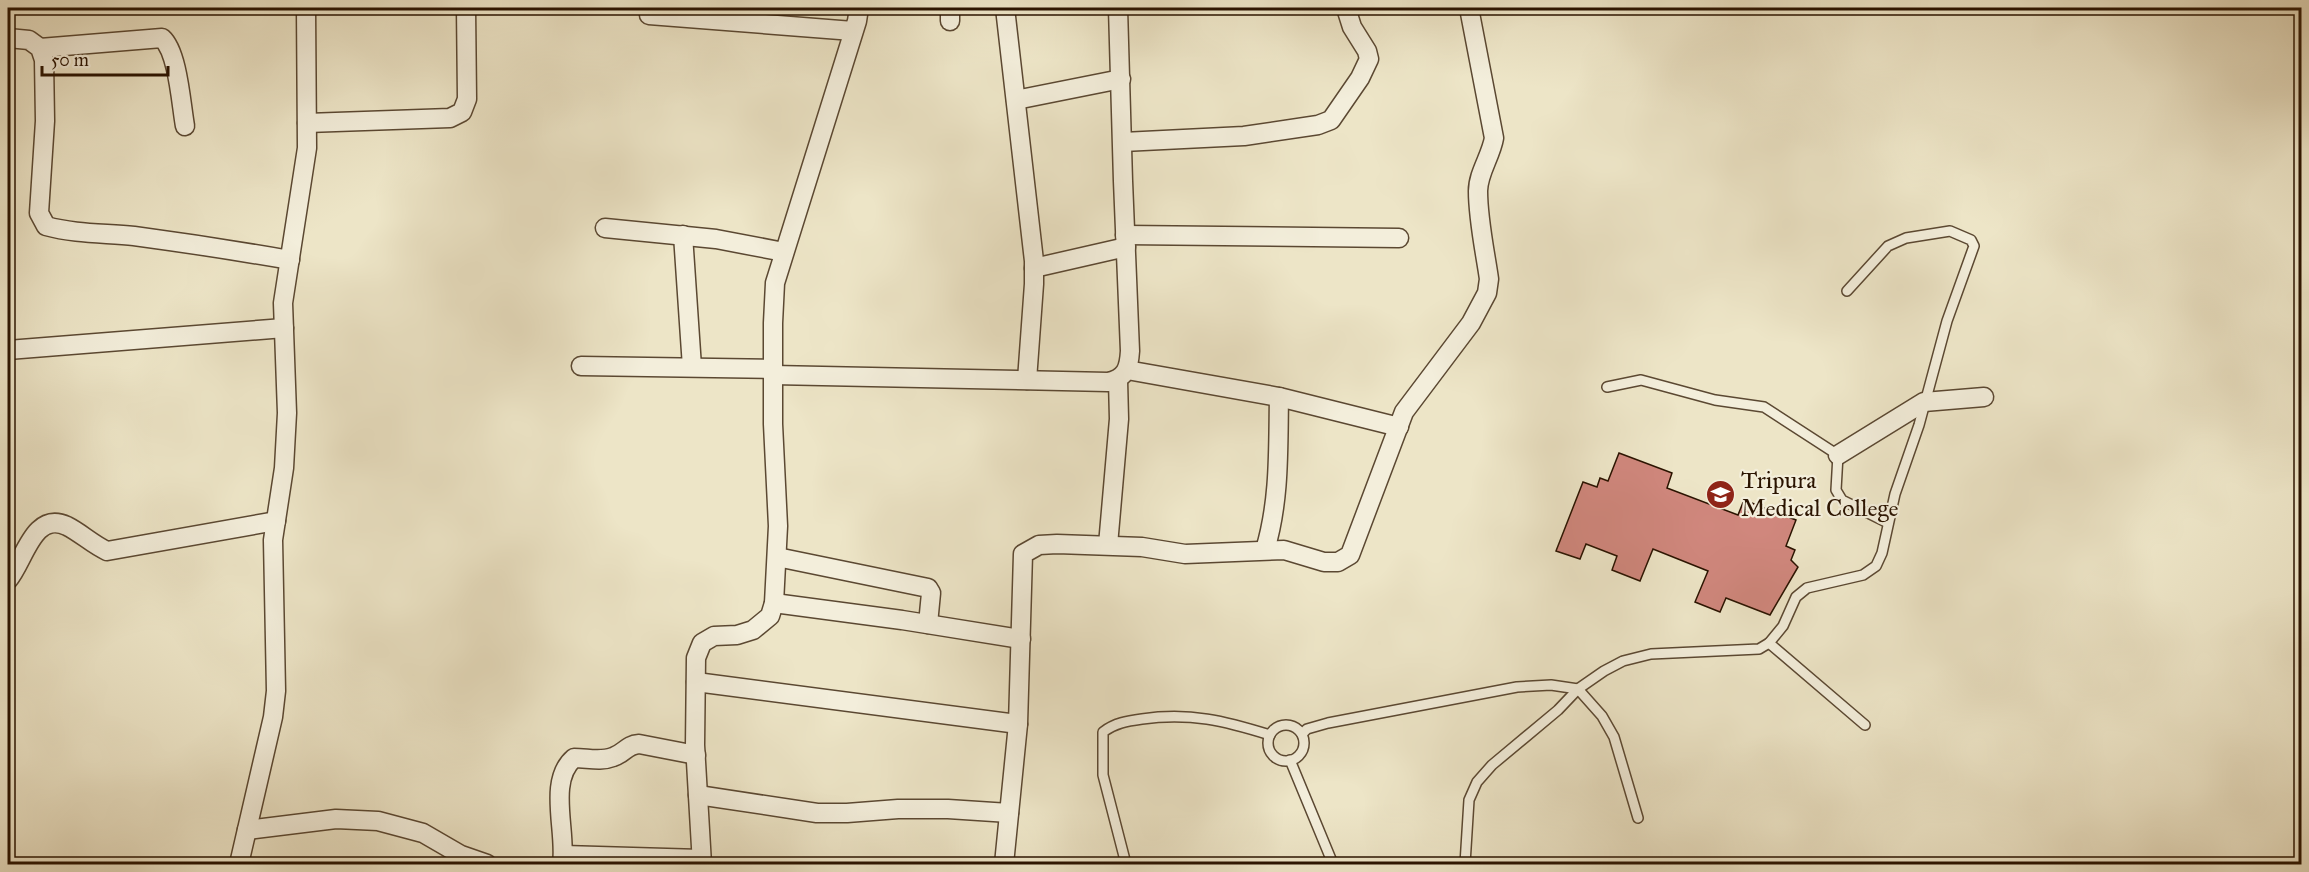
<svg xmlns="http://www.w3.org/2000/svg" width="2309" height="872" font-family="'IM FELL Great Primer',serif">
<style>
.building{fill:#d0877d;stroke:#2a1300;stroke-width:1.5}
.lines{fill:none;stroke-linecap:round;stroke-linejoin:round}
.service-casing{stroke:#5b4832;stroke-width:12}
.minor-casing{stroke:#5b4832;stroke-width:21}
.service{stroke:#f3eedb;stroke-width:9}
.minor{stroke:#f3eedb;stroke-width:18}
.labels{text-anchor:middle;stroke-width:4.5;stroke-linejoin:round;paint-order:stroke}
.poi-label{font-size:24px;fill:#2a1300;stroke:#f3eedb;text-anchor:start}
</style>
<rect width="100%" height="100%" fill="#ede5c7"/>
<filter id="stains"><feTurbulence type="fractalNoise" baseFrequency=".00333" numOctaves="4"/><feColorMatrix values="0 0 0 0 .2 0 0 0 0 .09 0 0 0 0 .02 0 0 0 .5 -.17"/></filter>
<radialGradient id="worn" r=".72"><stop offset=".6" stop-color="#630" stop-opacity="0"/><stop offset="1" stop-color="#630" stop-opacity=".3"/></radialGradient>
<polygon class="building" points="1619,453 1672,473 1667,488 1738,515 1744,500 1796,520 1786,546 1795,550 1791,560 1798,567 1770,615 1726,598 1720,612 1695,602 1708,571 1653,549 1640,581 1612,570 1617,556 1586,544 1580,559 1556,551 1583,482 1597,487 1600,478 1608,481"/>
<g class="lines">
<defs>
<g id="service">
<polyline points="1607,387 1641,380 1715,400 1764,407 1838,455 1836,490 1842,500 1888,523"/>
<polyline points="1769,643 1865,725"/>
<circle cx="1286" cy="743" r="18"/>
<polyline points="1302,734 1307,729 1328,723 1517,687 1551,685 1578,689 1602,716 1614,737 1638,818"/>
<polyline points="1290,760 1333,864"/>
<path d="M 1126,864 L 1103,775 L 1103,732 C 1115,723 1127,721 1142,719 C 1190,712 1225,721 1270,735"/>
<polyline points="1465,864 1469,800 1477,782 1492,765 1558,710 1578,689 1604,671 1623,661 1651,654 1759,649 1769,643 1783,626 1796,597 1807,588 1863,575 1876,566 1882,553 1895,494 1919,425 1947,321 1974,246 1971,240 1950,231 1906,238 1888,246 1847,291"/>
</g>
<g id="minor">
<polyline points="1005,8 1034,261 1034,284 1027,380"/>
<polyline points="649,15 853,31"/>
<polyline points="950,21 950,8"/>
<path d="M 8,38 L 29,40 L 40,48 L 44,60 L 45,121 L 39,213 L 46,226 C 75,234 104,233 134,236 C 186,243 238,251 290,260"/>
<path d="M 40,48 L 162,38 C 178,52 181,104 185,126"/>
<polyline points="1016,100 1121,79"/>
<polyline points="307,123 450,118 462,112 467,99 466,8"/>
<polyline points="1123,142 1244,136 1318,125 1331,120 1360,78 1369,59 1367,51 1352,27 1346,8"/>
<polyline points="605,228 716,239 784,252"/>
<polyline points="683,235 692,367"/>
<polyline points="1125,235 1399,238"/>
<polyline points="1034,268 1126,247"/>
<polyline points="8,350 284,328"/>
<polyline points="581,366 773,369"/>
<polyline points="1127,370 1279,397 1399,427"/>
<path d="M 773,375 L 1108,382 C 1126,378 1129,368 1130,351 L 1123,181 L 1118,8"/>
<polyline points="1838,455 1924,402 1984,397"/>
<polyline points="1108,545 1119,419 1118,380"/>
<path d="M 1265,550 C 1280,500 1278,449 1279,397"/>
<polyline points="777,557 928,588 931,593 928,624"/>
<path d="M 8,580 C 24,562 33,510 67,526 C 81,533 92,544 107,551 L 276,521"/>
<polyline points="774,603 902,620 1021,639"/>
<polyline points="696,682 1018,724"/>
<polyline points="698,795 817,813 847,813 898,809 948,809 1009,813"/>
<polyline points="247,830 336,819 378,821 423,833 461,855 487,864"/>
<polyline points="564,855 701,859"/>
<polyline points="239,864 273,717 276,691 273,540 284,468 287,413 283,303 307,148 306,8"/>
<path d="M 562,864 C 567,832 547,781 574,758 C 588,758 600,762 613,757 C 625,753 626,745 639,744 L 696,755"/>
<polyline points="702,864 695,745 696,658 702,643 714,636 737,635 753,630 770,616 774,603 778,526 773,424 773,323 775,283 857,21 859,8"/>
<path d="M 1004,864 L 1018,724 L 1023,554 L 1039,545 L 1057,544 L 1142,547 L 1185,554 L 1284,550 L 1324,562 L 1338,562 L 1350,555 L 1404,412 L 1471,323 L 1487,293 L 1489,279 C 1485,251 1478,220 1478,191 C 1478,173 1491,156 1494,138 L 1469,8"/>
</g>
</defs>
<use href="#service" class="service-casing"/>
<use href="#minor" class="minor-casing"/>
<use href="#service" class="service"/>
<use href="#minor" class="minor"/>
</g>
<defs>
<symbol id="university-disc" viewBox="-11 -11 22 22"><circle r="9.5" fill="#8f2418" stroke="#f3eedb"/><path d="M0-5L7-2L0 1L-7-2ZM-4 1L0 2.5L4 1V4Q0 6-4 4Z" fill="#fff"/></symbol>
</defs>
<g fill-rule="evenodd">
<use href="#university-disc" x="1704" y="478" width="33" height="33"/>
</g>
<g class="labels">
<g class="poi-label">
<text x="1741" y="488">Tripura<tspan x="1741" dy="28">Medical College</tspan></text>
</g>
</g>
<rect width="2309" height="872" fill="none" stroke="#ede5c7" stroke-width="30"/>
<rect x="9" y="9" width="2291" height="854" fill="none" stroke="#2a1300" stroke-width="3"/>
<rect x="15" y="15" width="2279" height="842" fill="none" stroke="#2a1300" stroke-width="1.5"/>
<path d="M42 66v9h126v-9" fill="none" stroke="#2a1300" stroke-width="3"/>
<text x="51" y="66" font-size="18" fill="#2a1300" stroke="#f3eedb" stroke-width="4.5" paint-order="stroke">50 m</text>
<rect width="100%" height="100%" filter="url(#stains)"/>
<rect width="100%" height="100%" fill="url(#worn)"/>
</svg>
